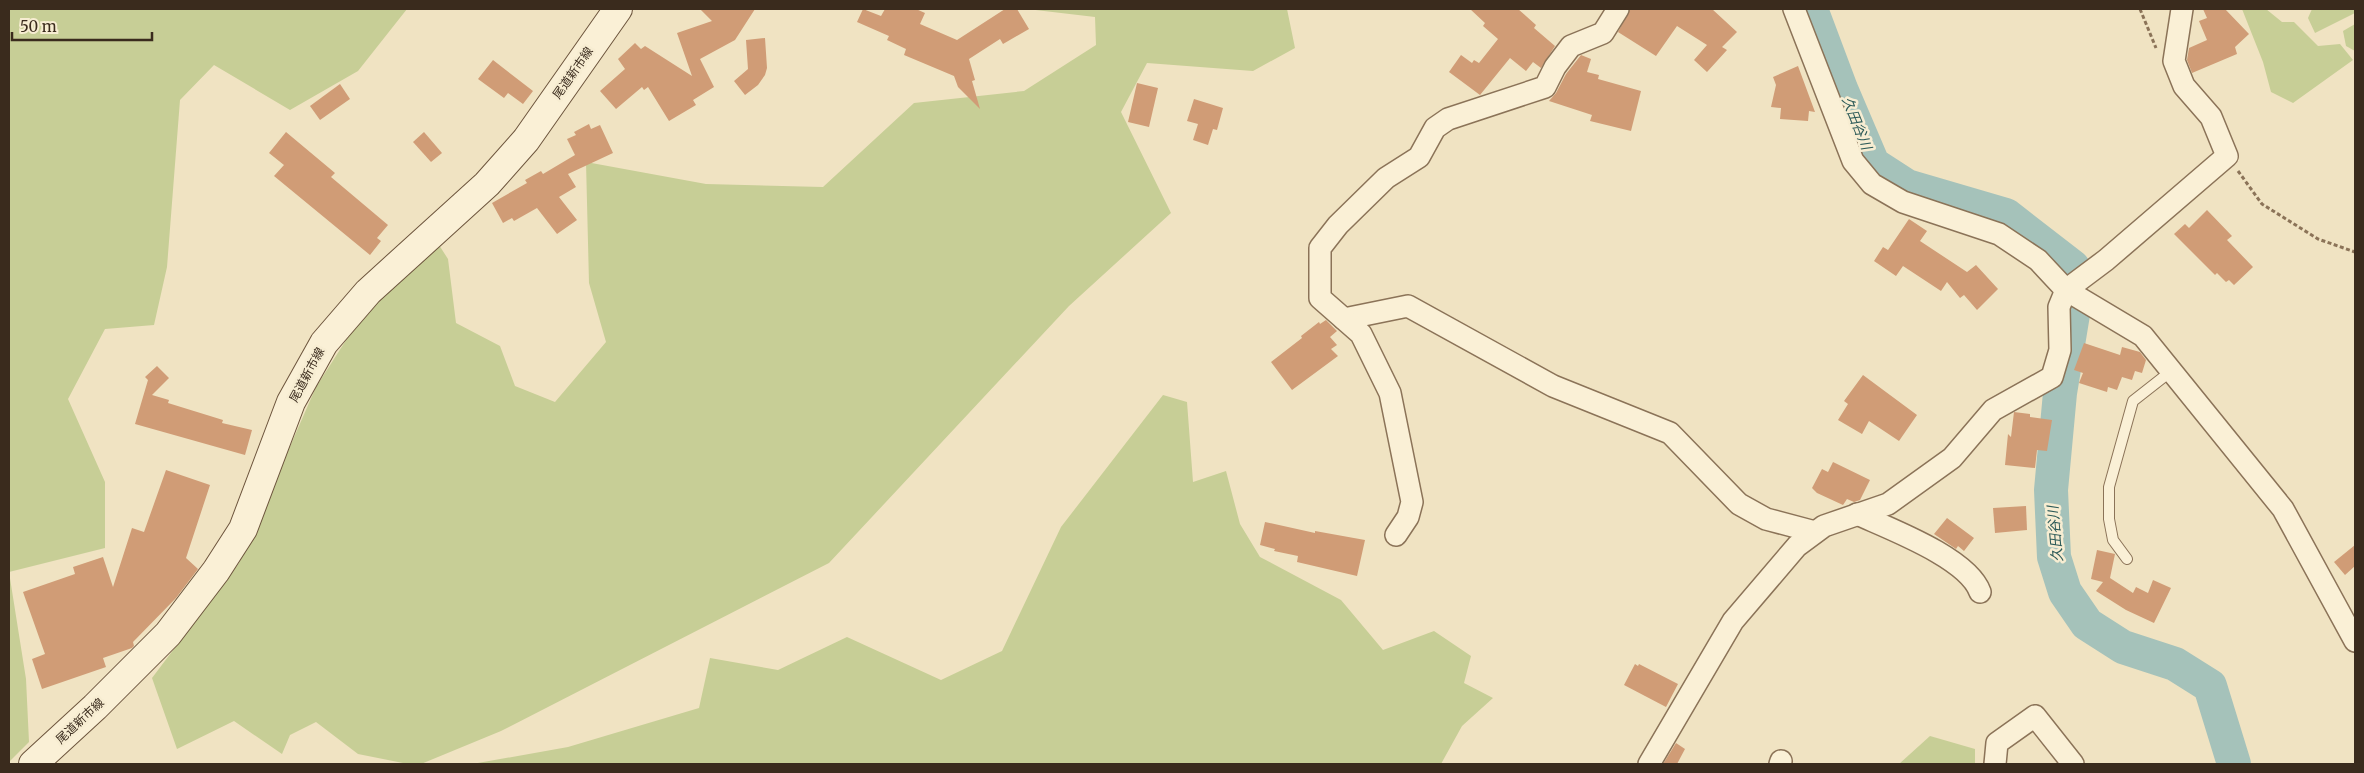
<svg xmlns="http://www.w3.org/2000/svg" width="2364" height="773" font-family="Merriweather,'Noto Sans JP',serif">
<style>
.green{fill:#c7ce96}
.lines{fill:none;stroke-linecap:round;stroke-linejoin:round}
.river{stroke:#a5c2ba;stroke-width:34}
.building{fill:#d09c76}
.service-casing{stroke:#8b7358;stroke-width:12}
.minor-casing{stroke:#8b7358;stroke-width:24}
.secondary-casing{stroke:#6c543c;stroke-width:30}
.path{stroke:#8b7358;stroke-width:3;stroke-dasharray:4 2.5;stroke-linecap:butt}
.service{stroke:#faf0d6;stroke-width:10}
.minor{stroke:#faf0d6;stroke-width:21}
.secondary{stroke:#faf0d6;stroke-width:28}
.labels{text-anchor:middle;stroke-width:5;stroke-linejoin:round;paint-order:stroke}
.street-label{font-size:12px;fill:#3a2b1d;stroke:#f7edd2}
.water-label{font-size:14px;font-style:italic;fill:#2c5a58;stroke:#f7edd2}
</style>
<rect width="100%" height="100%" fill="#f0e3c2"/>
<g class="green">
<polygon points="9,9 407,9 358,71 290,110 214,65 180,100 167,267 154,325 105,329 68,399 105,482 105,548 9,572 26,679 29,742 9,762"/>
<polygon points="1027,9 1287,9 1295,48 1253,71 1147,63 1121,112 1171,213 1069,306 829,563 501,731 421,764 408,764 358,754 316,722 290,735 282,754 234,721 177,749 152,678 239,563 316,387 366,309 439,245 448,259 456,323 500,346 515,386 555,402 606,342 589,283 586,162 706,184 823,187 914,103 1024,91 1096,45 1095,17"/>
<polygon points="2242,9 2266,9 2282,22 2294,22 2318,46 2340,44 2353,60 2293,103 2271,92 2263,62"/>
<polygon points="2312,9 2355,9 2355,13 2315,33 2308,18"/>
<polygon points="2355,24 2355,51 2346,46 2343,31"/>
<polygon points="1163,395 1187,402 1193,482 1226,471 1240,524 1260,557 1341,600 1383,650 1434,631 1471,656 1464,683 1493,698 1462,726 1441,764 472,764 568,747 699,708 710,658 778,670 847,637 941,680 1002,651 1061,527"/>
<polygon points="1930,736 1975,749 1975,764 1899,764"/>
</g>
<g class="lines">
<g class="river">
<polyline points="1811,9 1841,89 1873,164 1907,186 2006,215 2073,267"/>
<polyline points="2074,308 2060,393 2051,490 2054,557 2065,592 2087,624 2123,647 2175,664 2210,686 2234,764"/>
</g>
</g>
<g class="building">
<polygon points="700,9 755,9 735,40 700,59 714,87 693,100 696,105 669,121 648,87 644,90 642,87 616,109 600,91 625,69 618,59 635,43 641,49 645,46 692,76 677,33 712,21"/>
<polygon points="863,9 881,16 885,9 916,9 925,13 920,24 957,40 1005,9 1017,9 1029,29 1003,44 1000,39 969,59 975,80 972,81 980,109 958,87 954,76 904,55 906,49 887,40 889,36 857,22"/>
<polygon points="1470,9 1518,9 1536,25 1534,28 1555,46 1541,68 1533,62 1526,71 1510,58 1480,95 1449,72 1461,55 1472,63 1474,60 1479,63 1498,39 1483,26 1485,23"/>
<polygon points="1630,9 1712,9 1737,32 1722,47 1727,50 1707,72 1694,60 1707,45 1677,26 1656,56 1618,32"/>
<polygon points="2203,9 2225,9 2249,34 2235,47 2237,54 2192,73 2187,60 2189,48 2207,40 2199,21 2207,18"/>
<polygon points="765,38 767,68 765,75 758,85 745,95 734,81 748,69 746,40"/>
<polygon points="1581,55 1591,59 1587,72 1599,75 1598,79 1641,91 1631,131 1590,121 1592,115 1549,101 1556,93 1566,74"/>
<polygon points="493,60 533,91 523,104 508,93 504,98 478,79"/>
<polygon points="1798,66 1815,112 1809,111 1808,121 1780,119 1781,108 1771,107 1776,85 1773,77"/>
<polygon points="1137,83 1158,88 1149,127 1128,122"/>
<polygon points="340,84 350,99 320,120 310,106"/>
<polygon points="1194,99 1223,108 1217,130 1213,129 1208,145 1193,140 1198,124 1187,121"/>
<polygon points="589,124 591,129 600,125 613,153 568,174 576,187 559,197 577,220 557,234 537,208 514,221 512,218 503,223 492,203 527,183 525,180 541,171 543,174 575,155 567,139 576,135 574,132"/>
<polygon points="286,132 335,173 331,177 388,225 377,238 381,241 370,255 274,176 284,165 269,153"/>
<polygon points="424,132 442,153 431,162 413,142"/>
<polygon points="2207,210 2232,236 2227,240 2253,267 2234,285 2229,280 2226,282 2217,273 2215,275 2174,234 2185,224 2189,228"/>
<polygon points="1909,219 1927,231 1920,241 1967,272 1976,265 1998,289 1977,310 1964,295 1960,298 1947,282 1941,291 1903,266 1896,276 1874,261 1883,247 1888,250"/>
<polygon points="1326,320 1337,331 1330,337 1337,345 1331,349 1338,356 1292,390 1271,362 1302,338 1301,336 1319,322 1320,324"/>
<polygon points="2084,343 2120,355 2122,347 2140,352 2146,360 2142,373 2135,371 2132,380 2122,377 2117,390 2108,387 2107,392 2079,383 2083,373 2074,370"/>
<polygon points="157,366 169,378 152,395 169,400 168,403 223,420 222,423 252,430 245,455 135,424 148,380 145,377"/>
<polygon points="1863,375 1917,415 1899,441 1869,421 1862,434 1838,420 1848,404 1844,401"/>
<polygon points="2014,412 2030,414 2030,417 2052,420 2047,451 2037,450 2035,468 2005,465 2008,434 2011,437"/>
<polygon points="1833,462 1870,480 1860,500 1854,502 1847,499 1843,505 1817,493 1812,488 1822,469 1828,472"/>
<polygon points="166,470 210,485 186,558 198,569 176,598 133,642 134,646 132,648 103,658 106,667 42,689 32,659 45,654 23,592 75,574 73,567 103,557 113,587 132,528 144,532"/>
<polygon points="2026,506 2027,530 1995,533 1993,508"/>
<polygon points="1947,518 1974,538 1964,551 1958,546 1956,549 1934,534"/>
<polygon points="1265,522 1315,533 1315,531 1365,540 1357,576 1297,562 1298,556 1274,551 1275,549 1260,545"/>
<polygon points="2355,545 2355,566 2345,575 2334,562"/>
<polygon points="2097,550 2115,554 2110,578 2133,593 2136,587 2148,593 2153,580 2171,588 2154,623 2126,610 2096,591 2103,582 2091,579"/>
<polygon points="1635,664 1638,666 1639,664 1678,684 1666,707 1624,685"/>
<polygon points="1676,743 1685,749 1677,764 1663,764"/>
</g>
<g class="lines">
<defs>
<polyline id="service" points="2127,559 2113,540 2109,519 2109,487 2133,401 2170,372"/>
<g id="minor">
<polyline points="1794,9 1853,161 1872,184 1903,202 1999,234 2038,260 2066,290 2143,336 2283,509 2355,641"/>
<polyline points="1344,319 1408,306 1553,386 1670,433 1739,504 1766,519 1815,532"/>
<path d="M 1857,514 C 1890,529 1968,558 1980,592"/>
<polyline points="1396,535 1408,517 1412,502 1390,393 1361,334 1320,298 1320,248 1338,225 1386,178 1419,157 1435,128 1448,119 1545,87 1555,67 1571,46 1603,33 1618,9"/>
<polyline points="1649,764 1733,621 1797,546 1824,526 1888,504 1952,458 1993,410 2052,377 2060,350 2059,307 2066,290 2106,260 2227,156 2211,117 2184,86 2174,61 2182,9"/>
<polyline points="1780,764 1781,761"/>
<polyline points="1995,764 1997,743 2035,716 2073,764"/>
</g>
<polyline id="secondary" points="33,764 95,707 168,634 216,571 243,529 291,402 324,343 368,292 487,184 526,140 618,9"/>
</defs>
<use href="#service" class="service-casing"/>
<use href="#minor" class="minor-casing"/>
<use href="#secondary" class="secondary-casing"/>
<g class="path">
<polyline points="2140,9 2156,48"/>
<polyline points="2238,171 2262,204 2318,239 2355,252"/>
</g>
<use href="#service" class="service"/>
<use href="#minor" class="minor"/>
<use href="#secondary" class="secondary"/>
</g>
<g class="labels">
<g class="street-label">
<text transform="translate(573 73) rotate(-55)" y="4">尾道新市線</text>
<text transform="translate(307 375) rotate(-62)" y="4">尾道新市線</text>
<text transform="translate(80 721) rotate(-43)" y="4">尾道新市線</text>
</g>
<g class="water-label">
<text transform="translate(1857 123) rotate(68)" y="5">久田谷川</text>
<text transform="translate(2055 534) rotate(-95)" y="5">久田谷川</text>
</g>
</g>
<rect width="2364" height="773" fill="none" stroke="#3a2b1d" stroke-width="20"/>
<path d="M12 32v8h140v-8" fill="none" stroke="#3a2b1d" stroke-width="2.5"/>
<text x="20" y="32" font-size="15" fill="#3a2b1d" stroke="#f7edd2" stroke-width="4" paint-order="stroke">50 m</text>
</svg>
